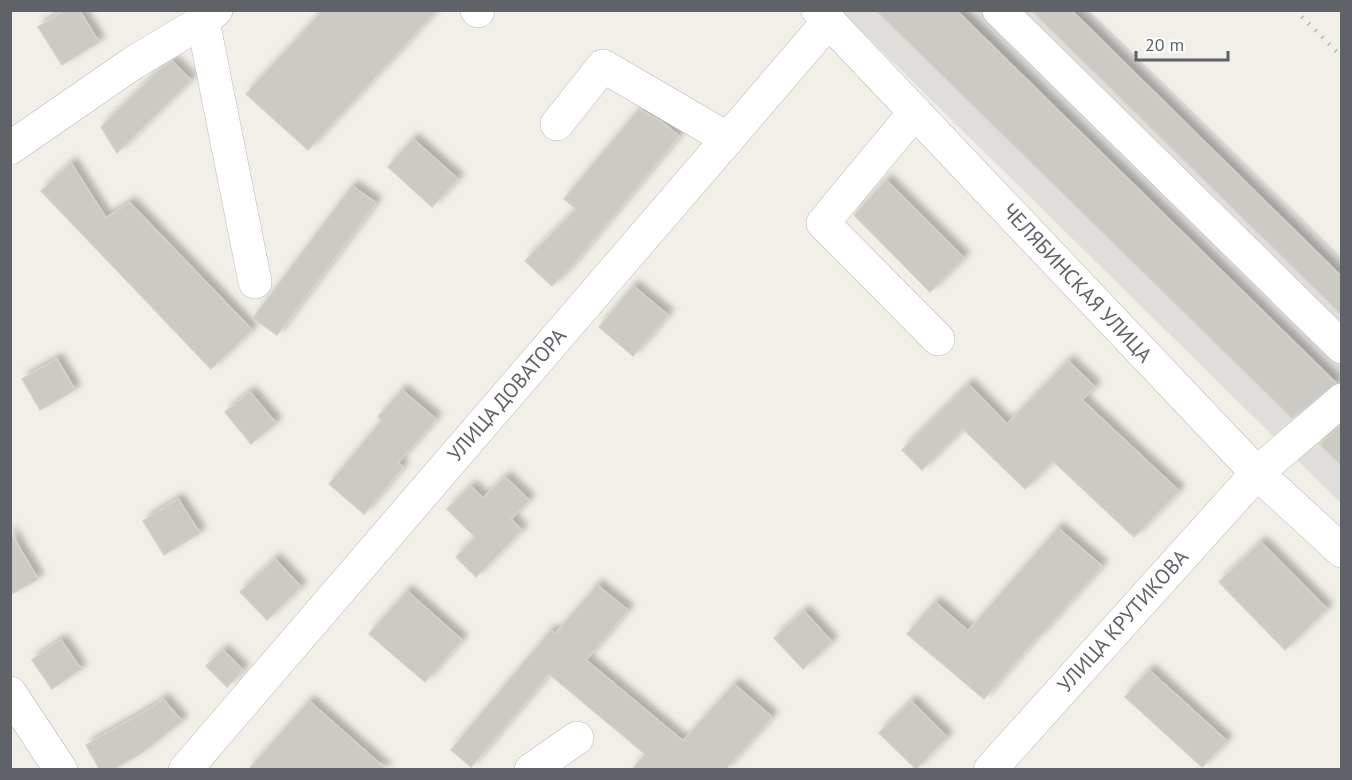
<svg xmlns="http://www.w3.org/2000/svg" width="1352" height="780" font-family="'PT Sans',sans-serif">
<style>
.industrial{fill:#e0deda}
.building{fill:#cccac5;stroke:#d6d1c6;stroke-width:1.5;filter:url(#shadow)}
.lines{fill:none;stroke-linecap:round;stroke-linejoin:round}
.minor-casing{stroke:#b5b8bc;stroke-width:34}
.minor{stroke:#fff;stroke-width:33}
.rail{stroke:#b6b7b8;stroke-width:4.5;stroke-dasharray:1.5 8;stroke-linecap:butt}
.labels{text-anchor:middle;stroke-width:4.5;stroke-linejoin:round;paint-order:stroke}
.street-label{font-size:21px;fill:#5f6368;stroke:#fff}
</style>
<defs>
<filter id="shadow"><feDropShadow dx="5.5" dy="-5.5" stdDeviation="3" flood-color="#0004"/></filter>
</defs>
<rect width="100%" height="100%" fill="#f1efe8"/>
<polygon class="industrial" points="841,11 1090,11 1341,256 1341,503"/>
<g class="building">
<polygon points="65,10 79,10 99,42 62,65 38,27"/>
<polygon points="323,10 437,10 308,150 246,94"/>
<polygon points="876,10 956,10 1336,383 1292,418"/>
<polygon points="1031,10 1071,10 1341,276 1341,314"/>
<polygon points="172,61 191,80 117,153 101,127 161,68"/>
<polygon points="639,109 662,122 679,136 570,268 552,286 525,261 576,209 564,199"/>
<polygon points="413,139 458,179 432,207 388,167"/>
<polygon points="71,163 106,218 130,203 252,330 211,369 41,191"/>
<polygon points="886,180 964,258 930,292 854,215"/>
<polygon points="352,186 376,203 277,335 253,318"/>
<polygon points="633,286 668,315 633,356 599,327"/>
<polygon points="57,359 75,390 40,410 22,379"/>
<polygon points="1068,361 1095,387 1082,400 1179,491 1134,537 1053,461 1025,489 963,429 922,470 902,450 968,384 1007,424"/>
<polygon points="402,390 436,419 398,463 403,467 364,514 329,484 382,420 378,417"/>
<polygon points="250,392 276,423 251,444 225,412"/>
<polygon points="1341,425 1341,465 1320,444"/>
<polygon points="505,477 529,500 511,519 522,530 476,577 456,557 475,537 447,509 471,486 483,498"/>
<polygon points="178,499 200,533 164,555 143,521"/>
<polygon points="1058,528 1102,566 1039,637 1038,636 984,699 907,634 935,602 968,631"/>
<polygon points="10,532 38,579 10,595"/>
<polygon points="1261,542 1327,609 1285,650 1219,582"/>
<polygon points="275,559 301,587 267,620 240,592"/>
<polygon points="597,585 628,610 586,660 683,741 734,684 772,717 725,770 632,770 645,754 549,674 471,767 451,750 551,630 555,634"/>
<polygon points="407,591 462,640 425,682 369,634"/>
<polygon points="804,611 832,642 803,669 774,638"/>
<polygon points="61,640 81,669 52,689 32,660"/>
<polygon points="223,650 243,670 227,687 206,666"/>
<polygon points="1149,670 1227,741 1202,767 1125,697"/>
<polygon points="163,699 182,721 143,752 112,770 100,770 86,745 153,707"/>
<polygon points="309,701 387,770 248,770"/>
<polygon points="911,701 947,737 916,769 879,733"/>
</g>
<g class="lines">
<defs>
<g id="minor">
<polyline points="477,10 478,11"/>
<polyline points="818,10 1257,473 1342,551"/>
<polyline points="999,10 1342,347"/>
<polyline points="203,21 255,282"/>
<polyline points="915,112 823,223 938,339"/>
<polyline points="557,124 603,66 728,139"/>
<polyline points="10,148 133,63 203,21 216,10"/>
<polyline points="10,693 61,770"/>
<polyline points="185,770 829,21"/>
<polyline points="531,770 577,738"/>
<polyline points="990,770 1257,473 1342,400"/>
</g>
</defs>
<use href="#minor" class="minor-casing"/>
<use href="#minor" class="minor"/>
<g class="rail">
<polyline points="1295,10 1342,57"/>
<polyline points="1338,10 1342,14"/>
</g>
</g>
<g class="labels">
<g class="street-label">
<text transform="translate(1077 283) rotate(47)" y="7">ЧЕЛЯБИНСКАЯ УЛИЦА</text>
<text transform="translate(507 395) rotate(-49)" y="7">УЛИЦА ДОВАТОРА</text>
<text transform="translate(1123 621) rotate(-48)" y="7">УЛИЦА КРУТИКОВА</text>
</g>
</g>
<rect width="1352" height="780" fill="none" stroke="#5f6368" stroke-width="24"/>
<path d="M1136 51v9h92v-9" fill="none" stroke="#5f6368" stroke-width="3"/>
<text x="1145" y="51" font-size="18" fill="#5f6368" stroke="#ffffff" stroke-width="4.5" paint-order="stroke">20 m</text>
</svg>
